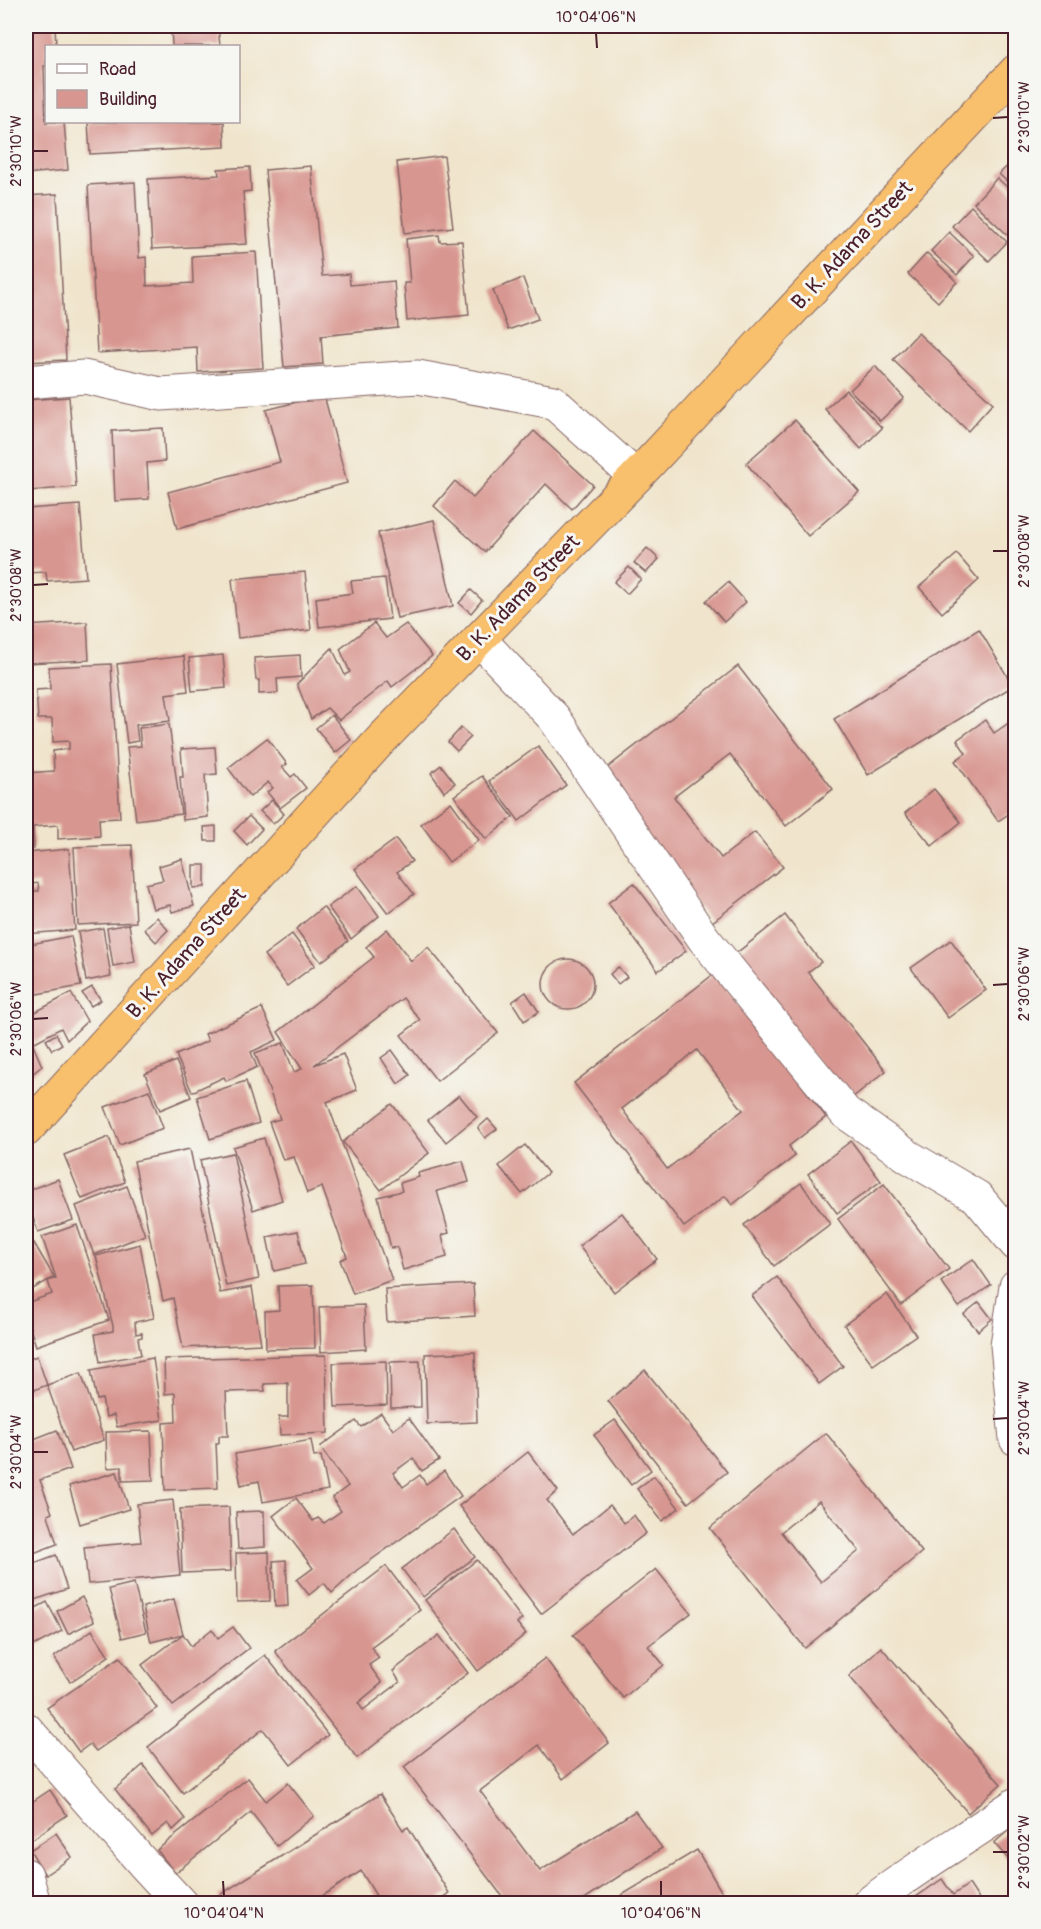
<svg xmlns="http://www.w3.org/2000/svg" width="1041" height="1929" font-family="Pangolin,sans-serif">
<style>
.building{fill:#d89690;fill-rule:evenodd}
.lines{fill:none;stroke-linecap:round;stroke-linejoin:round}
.street-casing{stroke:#846463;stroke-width:35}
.highway-casing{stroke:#846463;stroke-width:35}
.street{stroke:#fff;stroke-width:33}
.highway{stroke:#f8bf6c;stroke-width:33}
.ticks{fill:none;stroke:#4a1f2b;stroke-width:2}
.labels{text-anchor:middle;stroke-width:6;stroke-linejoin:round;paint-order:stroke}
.street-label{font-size:21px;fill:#4a1f2b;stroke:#f6f6f2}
.neatline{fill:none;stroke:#4a1f2b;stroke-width:2}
.ticks-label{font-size:15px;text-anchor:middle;fill:#4a1f2b}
</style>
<rect width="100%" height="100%" fill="#f6f6f2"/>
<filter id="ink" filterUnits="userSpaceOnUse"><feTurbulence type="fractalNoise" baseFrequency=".0167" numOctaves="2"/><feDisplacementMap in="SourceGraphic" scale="12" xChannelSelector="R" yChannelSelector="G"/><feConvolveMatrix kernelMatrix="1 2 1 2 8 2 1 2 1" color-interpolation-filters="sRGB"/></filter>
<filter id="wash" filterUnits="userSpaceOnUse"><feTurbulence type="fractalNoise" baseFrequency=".008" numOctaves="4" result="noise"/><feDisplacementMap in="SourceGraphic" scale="24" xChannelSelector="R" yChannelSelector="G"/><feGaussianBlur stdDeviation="1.35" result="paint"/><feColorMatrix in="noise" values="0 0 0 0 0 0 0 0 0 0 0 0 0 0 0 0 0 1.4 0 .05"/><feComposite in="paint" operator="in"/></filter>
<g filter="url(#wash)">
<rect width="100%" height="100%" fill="#f0e5cc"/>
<g id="blocks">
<g class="building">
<polygon points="26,26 55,26 56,46 46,46 46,66 44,66 46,122 64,122 68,170 26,174"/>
<polygon points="171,26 218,26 220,46 172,46"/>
<polygon points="88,122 224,122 225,147 90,154"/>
<polygon points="444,156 453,227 405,233 397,162"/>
<polygon points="1016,158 1016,190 999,174"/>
<polygon points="311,166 322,276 349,274 350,285 394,281 398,328 321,336 323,364 284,367 265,170"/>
<polygon points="250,167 251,191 243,192 247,244 152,249 148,179 219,175 218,169"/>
<polygon points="997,178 1016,195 1016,243 974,203"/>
<polygon points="135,182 139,258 146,257 147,286 193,283 192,256 256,252 263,368 198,372 197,347 97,353 88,185"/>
<polygon points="57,194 66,360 26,362 26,196"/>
<polygon points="971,206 1007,242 989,261 952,226"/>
<polygon points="949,232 974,256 957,275 931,251"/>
<polygon points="439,235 440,242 462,241 469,315 407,321 404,283 410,283 406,239"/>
<polygon points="927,253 957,282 938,302 908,274"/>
<polygon points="523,278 538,319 508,330 493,290"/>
<polygon points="918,333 993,403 968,431 893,360"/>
<polygon points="875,366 904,398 880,421 850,390"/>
<polygon points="846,390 882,428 861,449 825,409"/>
<polygon points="324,395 347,483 177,529 168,492 280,462 266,410"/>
<polygon points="69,397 76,487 29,491 28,470 26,470 26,400"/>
<polygon points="795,420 859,492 808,536 746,463"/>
<polygon points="163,428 165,461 147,463 149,499 115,501 112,431"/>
<polygon points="534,431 593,485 572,509 546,484 485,552 434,506 455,481 473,498"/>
<polygon points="80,505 86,578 47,581 46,572 26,573 26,509"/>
<polygon points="434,520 453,606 397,618 378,533"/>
<polygon points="647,548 659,559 646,573 634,563"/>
<polygon points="957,554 979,580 942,613 919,587"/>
<polygon points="629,567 641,579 627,594 614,582"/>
<polygon points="305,572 311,630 238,638 232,579"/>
<polygon points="385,578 390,619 319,627 316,598 353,593 351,581"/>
<polygon points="728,582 746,602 724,622 706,601"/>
<polygon points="471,590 482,600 471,613 459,603"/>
<polygon points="87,622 89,660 26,663 26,626"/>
<polygon points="374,623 386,638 406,624 432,656 392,687 388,681 339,720 327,708 311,719 297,684 332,648 345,675 350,672 340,649"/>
<polygon points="979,629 1013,686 868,775 834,719"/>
<polygon points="223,655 226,688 192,691 189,658"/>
<polygon points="300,655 301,677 277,679 278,693 259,694 259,680 256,680 254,658"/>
<polygon points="184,656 188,691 166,694 170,721 136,725 138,741 127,743 117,664"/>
<polygon points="111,664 120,818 99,819 100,836 58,839 58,825 33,827 34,849 26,849 26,773 54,771 53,751 69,749 69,741 53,742 52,719 38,719 36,690 50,689 49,667"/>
<polygon points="738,666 833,789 786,826 730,754 674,797 721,858 755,832 783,867 711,923 598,775"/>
<polygon points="332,715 351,740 335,753 316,728"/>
<polygon points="1016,718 1016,776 1011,779 1016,785 1016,809 998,821 955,761 966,753 957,740 985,720 994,733"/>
<polygon points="169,724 181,814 136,820 127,747 141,746 139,728"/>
<polygon points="461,728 471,737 457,751 448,742"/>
<polygon points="267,738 287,764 282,767 291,777 295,774 306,788 280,808 267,792 273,788 268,782 250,797 228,768"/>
<polygon points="538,746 566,785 519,821 489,781"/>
<polygon points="215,747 217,774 205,775 208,817 183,820 180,777 183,777 181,749"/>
<polygon points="441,765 455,783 444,792 431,773"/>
<polygon points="482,776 513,817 486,839 454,796"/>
<polygon points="934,789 961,822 932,846 905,813"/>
<polygon points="272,800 284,814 273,824 260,811"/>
<polygon points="451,802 479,840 449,862 421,824"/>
<polygon points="249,816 262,829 247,845 234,831"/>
<polygon points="216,826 216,841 205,841 204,827"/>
<polygon points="396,839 412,861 397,872 414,894 388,913 355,869"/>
<polygon points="132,845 136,922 78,925 74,847"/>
<polygon points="69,849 75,930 26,934 26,892 39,891 38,883 26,885 26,853"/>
<polygon points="182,859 194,906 172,912 170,905 153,909 146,884 163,880 159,866"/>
<polygon points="193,865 205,865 205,887 193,888"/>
<polygon points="634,883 686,951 658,971 608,903"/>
<polygon points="357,886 379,916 351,939 328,907"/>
<polygon points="323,907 348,941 321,962 296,929"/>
<polygon points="785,915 821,962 808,972 886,1071 848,1101 734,955"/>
<polygon points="157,917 168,930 156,942 144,929"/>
<polygon points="129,924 135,962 113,966 107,928"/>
<polygon points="103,928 111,976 86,981 78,932"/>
<polygon points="387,929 411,961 428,947 498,1033 437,1081 401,1035 420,1020 403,998 314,1065 343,1054 357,1090 327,1102 392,1280 353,1294 340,1260 347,1257 322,1187 307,1193 294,1157 283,1160 269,1122 280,1119 255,1053 283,1043 294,1072 302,1069 278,1032 374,957 366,947"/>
<polygon points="292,934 315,965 287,986 264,955"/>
<polygon points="71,936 81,986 26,996 26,945"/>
<polygon points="951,940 986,990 948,1018 911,968"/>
<circle cx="568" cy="984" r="25"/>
<polygon points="618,967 627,977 618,984 610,974"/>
<path d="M 715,973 L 826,1117 L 789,1146 L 795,1156 L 732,1205 L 725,1196 L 684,1227 L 574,1083 ZM 697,1050 L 743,1110 L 667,1169 L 622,1109 Z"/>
<polygon points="92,987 101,1000 91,1006 82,993"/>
<polygon points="526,992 539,1012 524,1021 512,1002"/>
<polygon points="71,993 87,1021 67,1040 61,1028 35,1042 26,1026 26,1017"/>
<polygon points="262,1008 277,1040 251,1052 257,1067 226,1081 224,1077 192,1092 176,1055 208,1041 205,1034"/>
<polygon points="56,1034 62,1044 52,1050 46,1040"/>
<polygon points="30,1038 42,1066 26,1079 26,1040"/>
<polygon points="392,1050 410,1075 398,1084 381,1058"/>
<polygon points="176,1061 191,1097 160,1110 145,1074"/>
<polygon points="246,1081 259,1123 210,1139 197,1097"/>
<polygon points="149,1090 163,1128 120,1145 105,1107"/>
<polygon points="459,1095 477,1117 446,1142 428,1120"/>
<polygon points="392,1104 429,1153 381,1190 343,1142"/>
<polygon points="488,1119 497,1129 485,1138 478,1128"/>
<polygon points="109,1137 125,1182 82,1199 64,1155"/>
<polygon points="264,1138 282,1200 253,1210 233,1147"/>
<polygon points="851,1141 881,1181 837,1213 808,1174"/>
<polygon points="525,1145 548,1173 522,1194 499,1166"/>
<polygon points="190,1149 220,1293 252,1287 261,1344 183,1348 173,1298 163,1301 134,1161"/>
<polygon points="233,1153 259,1279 226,1286 200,1160"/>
<polygon points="463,1161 469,1182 437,1191 449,1233 442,1235 447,1257 403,1270 397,1247 391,1248 378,1197 402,1191 400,1183 419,1177 418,1173"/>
<polygon points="58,1179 73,1220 38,1232 26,1198 26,1191"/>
<polygon points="801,1183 830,1224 774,1266 744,1225"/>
<polygon points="884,1184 949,1269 901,1305 838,1219"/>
<polygon points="127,1186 145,1235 94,1255 76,1206"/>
<polygon points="622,1213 657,1259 614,1292 579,1246"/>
<polygon points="77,1225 109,1320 36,1346 26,1316 26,1303 52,1294 48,1281 56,1278 42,1237"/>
<polygon points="298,1231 305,1264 274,1271 267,1237"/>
<polygon points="34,1243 54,1277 26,1293 26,1248"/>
<polygon points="140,1244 154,1318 135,1322 136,1334 142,1333 142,1337 138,1338 141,1355 100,1362 95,1334 113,1331 113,1326 96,1256"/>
<polygon points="973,1259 991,1285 959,1307 941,1282"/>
<polygon points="777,1277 843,1366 819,1384 752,1296"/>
<polygon points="473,1284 475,1316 387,1322 385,1289"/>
<polygon points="313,1285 315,1348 266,1349 265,1311 279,1310 278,1286"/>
<polygon points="887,1294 916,1335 873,1365 844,1325"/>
<polygon points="979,1302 992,1319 978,1331 964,1314"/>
<polygon points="364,1305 366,1349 321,1352 319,1307"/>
<polygon points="475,1352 477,1422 427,1424 425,1354"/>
<polygon points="326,1355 328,1433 280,1435 279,1417 288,1417 288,1383 264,1384 265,1391 226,1392 228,1436 219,1436 219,1443 216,1443 218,1488 165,1490 163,1423 176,1422 175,1393 165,1394 164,1359"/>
<polygon points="37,1356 47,1385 81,1373 104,1440 71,1452 47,1385 26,1393 26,1360"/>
<polygon points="153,1358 162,1420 117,1427 114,1415 106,1417 102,1399 97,1400 91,1370"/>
<polygon points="386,1361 387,1405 335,1407 333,1363"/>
<polygon points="420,1361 421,1407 391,1408 390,1362"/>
<polygon points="645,1370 727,1472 688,1503 608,1401"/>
<polygon points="381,1413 393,1430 409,1418 439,1460 422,1471 413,1458 393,1473 403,1487 420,1475 426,1484 444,1471 461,1496 357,1570 332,1593 324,1583 309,1595 297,1580 313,1568 273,1516 296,1498 313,1521 318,1518 324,1523 341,1511 332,1498 348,1486 320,1447 356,1421 361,1427"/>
<polygon points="615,1420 651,1470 631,1485 594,1435"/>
<polygon points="57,1430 71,1469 40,1480 52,1513 48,1515 57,1544 26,1556 26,1442"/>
<polygon points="151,1431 153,1480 122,1481 122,1467 107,1468 106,1432"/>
<path d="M 826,1433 L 922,1552 L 805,1648 L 710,1528 ZM 819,1501 L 859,1551 L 821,1582 L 781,1532 Z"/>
<polygon points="311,1440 314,1457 321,1456 328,1490 263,1502 259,1481 241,1485 235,1454"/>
<polygon points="528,1452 558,1491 547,1500 573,1534 610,1505 624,1523 634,1515 646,1533 541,1614 459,1506"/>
<polygon points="117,1472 129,1509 80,1524 69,1486"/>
<polygon points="654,1476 679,1508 662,1521 637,1489"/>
<polygon points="173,1500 180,1575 88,1584 84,1547 141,1542 137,1504"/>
<polygon points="229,1507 231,1571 182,1573 180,1509"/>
<polygon points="264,1511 265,1547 238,1549 236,1512"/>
<polygon points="454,1529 475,1557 423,1597 402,1569"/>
<polygon points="269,1552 270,1601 237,1602 236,1553"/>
<polygon points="56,1555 67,1589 26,1603 26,1566"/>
<polygon points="286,1560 288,1606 275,1607 273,1561"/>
<polygon points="477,1560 522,1619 517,1623 526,1634 478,1671 425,1600"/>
<polygon points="386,1566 420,1610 371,1647 379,1658 369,1665 382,1683 358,1703 363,1710 400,1682 393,1671 439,1635 468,1673 357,1758 275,1651"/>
<polygon points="656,1569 691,1613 648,1646 664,1665 623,1698 573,1635"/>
<polygon points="134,1583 146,1632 122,1638 109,1589"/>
<polygon points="82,1597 94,1621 68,1634 57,1611"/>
<polygon points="174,1599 183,1634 151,1642 143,1607"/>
<polygon points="47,1602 62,1631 26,1650 26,1613"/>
<polygon points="233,1627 249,1648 173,1706 142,1665 183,1634 191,1646 212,1629 218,1638"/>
<polygon points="92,1630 109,1656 70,1682 54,1657"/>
<polygon points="881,1647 1001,1784 968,1813 849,1676"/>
<polygon points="265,1655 328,1735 291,1765 263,1729 183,1793 148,1747"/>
<polygon points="120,1657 157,1708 96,1751 90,1744 79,1752 47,1708"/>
<polygon points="545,1658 609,1743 563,1779 539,1745 480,1791 540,1871 635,1811 662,1848 577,1904 508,1904 404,1767"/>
<polygon points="143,1765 185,1819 173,1830 168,1823 152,1836 115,1789"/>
<polygon points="248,1778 266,1801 288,1783 314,1816 277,1846 251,1812 175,1873 157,1850"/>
<polygon points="50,1790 67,1815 31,1840 26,1832 26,1806"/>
<polygon points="380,1794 403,1830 408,1827 449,1893 433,1904 381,1904 361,1871 310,1904 222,1904 218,1896"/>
<polygon points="1016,1824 1016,1868 994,1843"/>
<polygon points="56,1833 72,1857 45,1875 30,1850"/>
<polygon points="697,1850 724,1896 712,1904 607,1904"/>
<polygon points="942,1879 953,1895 969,1884 982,1904 906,1904"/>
</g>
</g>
</g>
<g filter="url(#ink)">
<use href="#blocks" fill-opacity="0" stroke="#846463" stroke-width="1.5"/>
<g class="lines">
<defs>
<g id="street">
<polyline points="26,382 84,377 161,394 418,377 553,402 636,477"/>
<polyline points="479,639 554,718 704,939 845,1112 909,1157 977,1197 1016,1244"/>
<polyline points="1016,1286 1007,1345 1016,1439"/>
<polyline points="26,1729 143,1863 181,1904"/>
<polyline points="26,1875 34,1904"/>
<path d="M 868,1904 C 915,1868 967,1838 1016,1804"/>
</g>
<polyline id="highway" points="26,1130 379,742 636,477 1016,71"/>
</defs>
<use href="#street" class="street-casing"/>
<use href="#highway" class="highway-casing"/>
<use href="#street" class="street"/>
<use href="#highway" class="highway"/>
</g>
</g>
<path class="ticks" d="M 596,33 L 597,48M 993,118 L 1008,117M 33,151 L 48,151M 993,551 L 1008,551M 33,585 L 48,584M 993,985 L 1008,984M 33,1019 L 48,1018M 993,1419 L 1008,1418M 33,1452 L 48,1452M 993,1852 L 1008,1852M 223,1881 L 224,1896M 661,1881 L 661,1896"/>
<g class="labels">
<g class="street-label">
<text transform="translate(852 245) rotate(-47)" y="7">B. K. Adama Street</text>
<text transform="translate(518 598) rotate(-46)" y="7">B. K. Adama Street</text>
<text transform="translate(186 953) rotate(-48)" y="7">B. K. Adama Street</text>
</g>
</g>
<rect width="1041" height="1929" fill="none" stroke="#f6f6f2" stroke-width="66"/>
<rect x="45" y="45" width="195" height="78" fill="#f6f6f2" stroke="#b1a0a2" stroke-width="1.5"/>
<rect x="57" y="64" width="30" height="9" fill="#ffffff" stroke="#b1a0a2" stroke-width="1.5"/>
<text x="99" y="75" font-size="18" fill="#4a1f2b">Road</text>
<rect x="57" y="90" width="30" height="18" fill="#d89690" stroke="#b1a0a2" stroke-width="1.5"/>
<text x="99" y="105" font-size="18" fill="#4a1f2b">Building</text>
<rect x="33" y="33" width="975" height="1863" class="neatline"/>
<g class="ticks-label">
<text x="596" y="22">10°04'06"N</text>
<text transform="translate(1024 117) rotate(-90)" y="5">2°30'10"W</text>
<text transform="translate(16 151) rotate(-90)" y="5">2°30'10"W</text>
<text transform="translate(1024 551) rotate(-90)" y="5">2°30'08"W</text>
<text transform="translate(16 585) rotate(-90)" y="5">2°30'08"W</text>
<text transform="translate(1024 984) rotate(-90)" y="5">2°30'06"W</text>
<text transform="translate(16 1019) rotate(-90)" y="5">2°30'06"W</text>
<text transform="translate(1024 1418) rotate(-90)" y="5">2°30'04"W</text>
<text transform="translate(16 1452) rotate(-90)" y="5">2°30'04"W</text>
<text transform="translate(1024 1852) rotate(-90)" y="5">2°30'02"W</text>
<text x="224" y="1918">10°04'04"N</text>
<text x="661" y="1918">10°04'06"N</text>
</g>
</svg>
